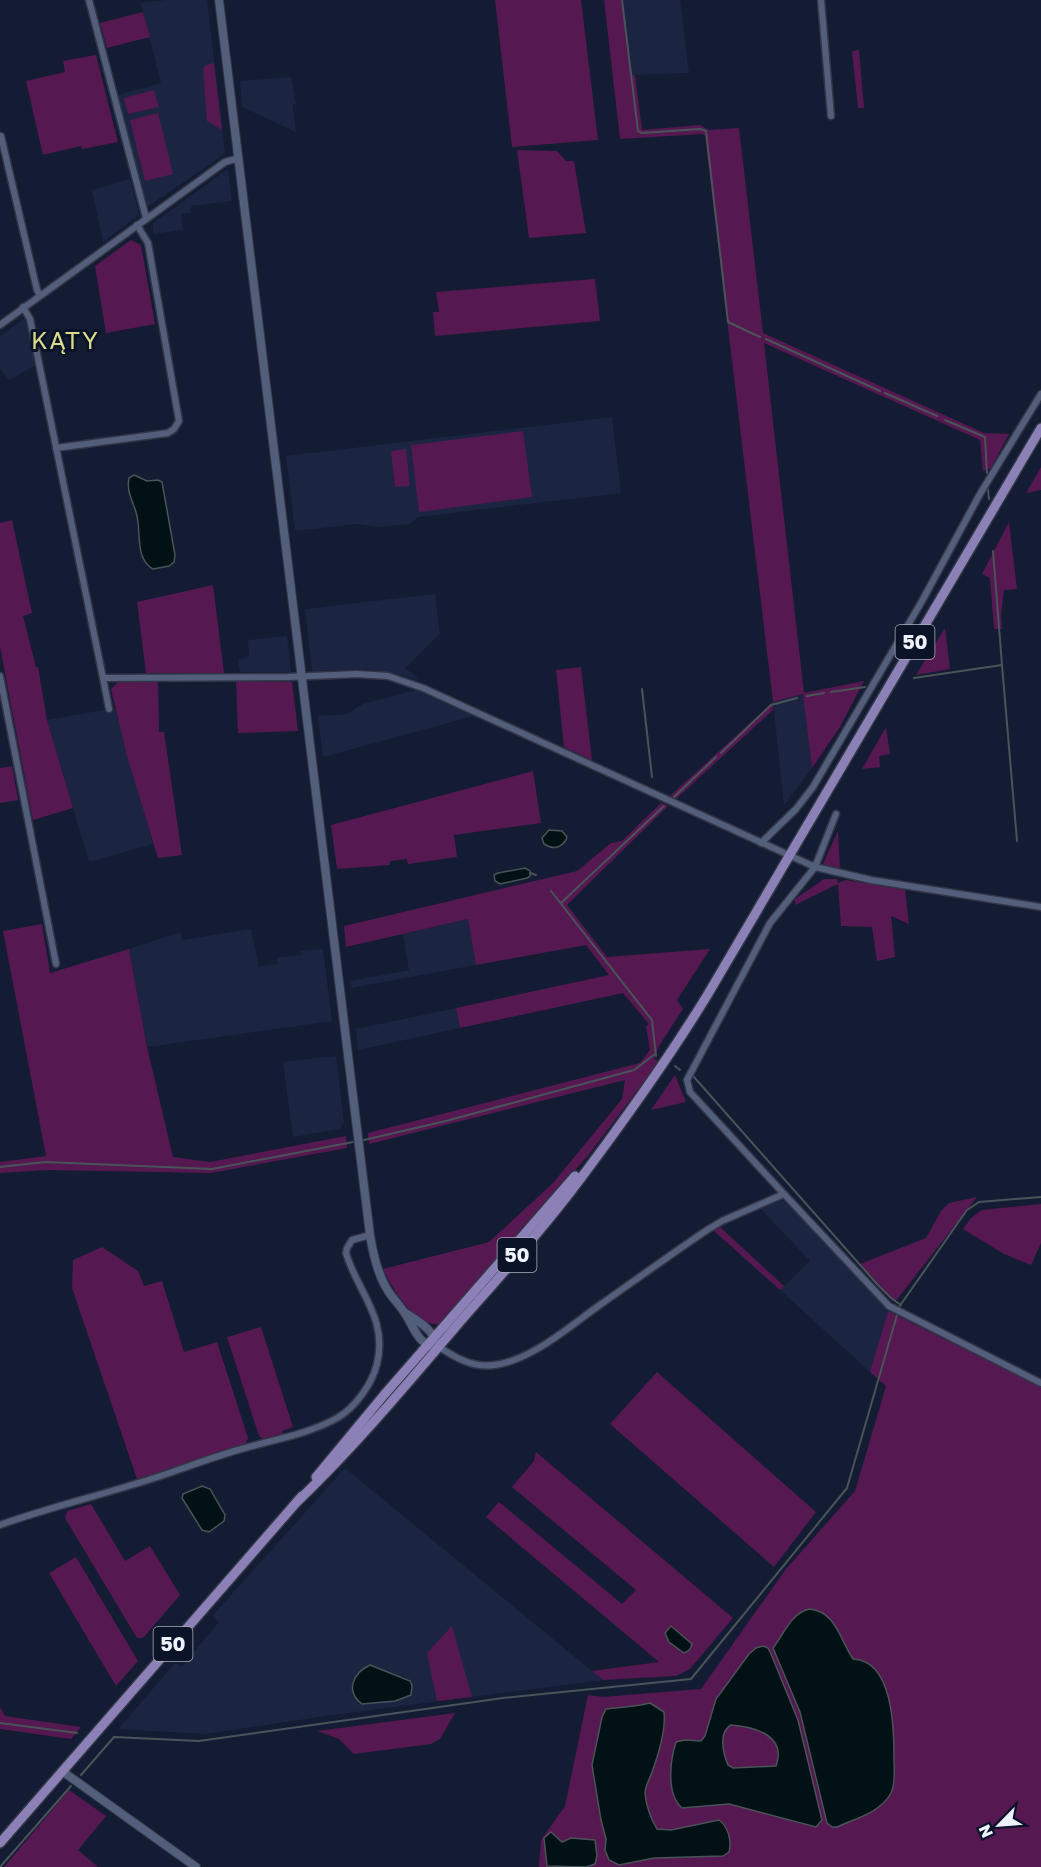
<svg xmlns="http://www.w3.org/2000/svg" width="1041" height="1867" font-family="'Golos Text',sans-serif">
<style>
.built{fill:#1b2542}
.green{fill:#561851}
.water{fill:#021113;stroke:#495459;stroke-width:1.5;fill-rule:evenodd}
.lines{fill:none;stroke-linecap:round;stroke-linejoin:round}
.stream{stroke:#495459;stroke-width:2}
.minor-casing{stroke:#313547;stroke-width:9}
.tertiary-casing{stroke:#313547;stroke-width:10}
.primary-casing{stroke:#313547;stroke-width:12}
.minor{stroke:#535e7a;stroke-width:6}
.tertiary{stroke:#535e7a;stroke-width:8}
.primary{stroke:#8b81b7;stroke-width:9}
.labels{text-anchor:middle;stroke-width:6;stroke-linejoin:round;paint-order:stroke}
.shield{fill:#0b1329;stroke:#aaafbd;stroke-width:1.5}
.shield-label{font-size:20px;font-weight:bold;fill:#eef2fc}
.quarter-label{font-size:24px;letter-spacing:1.5px;fill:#dcdb8c;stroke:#0b1329}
</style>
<rect width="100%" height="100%" fill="#131c33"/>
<g class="built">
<polygon points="166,0 207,0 225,153 212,163 147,207 118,95 161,83 141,3"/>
<polygon points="622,0 680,0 689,73 631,75"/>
<polygon points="291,77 296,104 293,104 293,110 296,132 242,107 240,81"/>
<polygon points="228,169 232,201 191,206 191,213 181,214 183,230 153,234 153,223"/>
<polygon points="130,179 139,215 103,242 92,190"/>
<polygon points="26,317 36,365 9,380 0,368 0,336"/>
<polygon points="612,417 621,493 418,517 410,524 378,527 356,524 295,531 286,456"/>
<polygon points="435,594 440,634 405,668 419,679 414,679 399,674 365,669 312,671 305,609"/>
<polygon points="287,636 291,672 240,672 238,659 247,658 249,655 248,640"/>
<polygon points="416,690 474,716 323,757 318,716 347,714 363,704"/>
<polygon points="804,694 812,768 784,805 773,702"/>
<polygon points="115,708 153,844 89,862 47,720"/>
<polygon points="468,919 476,965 351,988 350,981 409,970 403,934"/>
<polygon points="251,929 259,967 277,964 277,958 301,955 300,951 323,949 332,1021 147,1047 129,949 180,932 183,940"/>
<polygon points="456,1008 460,1028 358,1050 356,1029"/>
<polygon points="336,1056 344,1122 340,1129 293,1137 283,1062"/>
<polygon points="781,1200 786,1202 888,1311 870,1372 780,1290 810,1261 761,1209"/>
<polygon points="345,1468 603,1680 332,1715 206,1734 118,1729 175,1663 182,1666 219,1622 213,1615"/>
</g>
<g class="green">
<polygon points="495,0 581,0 598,140 512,147"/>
<polygon points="604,0 622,0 631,75 635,75 642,130 700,125 709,130 739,128 763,333 984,433 1009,434 991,468 983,471 980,440 764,343 804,693 864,681 840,727 812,768 803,694 773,702 773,710 676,799 670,796 773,702 705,136 703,134 620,139"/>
<polygon points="143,12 150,37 107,48 100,23"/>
<polygon points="859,50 864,108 858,108 852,51"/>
<polygon points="96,55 118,142 82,149 81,146 43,155 26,81 65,72 63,61"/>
<polygon points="214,63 222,130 207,121 203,69 206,65"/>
<polygon points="154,90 159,107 128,114 124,98"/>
<polygon points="158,113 173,174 145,181 130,120"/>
<polygon points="517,150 557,151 566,161 574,161 586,233 529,238"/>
<polygon points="131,240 141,245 155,324 106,333 95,266"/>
<polygon points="595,279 600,321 435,336 433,312 439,312 436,292"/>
<polygon points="523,431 532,497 419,512 411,445"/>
<polygon points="406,449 410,486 395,487 391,451"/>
<polygon points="1041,467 1041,490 1026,493"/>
<polygon points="12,520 32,613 23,616 36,667 38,667 47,720 73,808 33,820 0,647 0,523"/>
<polygon points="1009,522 1017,589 1004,590 1001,615 1002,629 994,629 990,578 982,574"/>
<polygon points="213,585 224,673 146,673 137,602"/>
<polygon points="945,628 950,669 916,675"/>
<polygon points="581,667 592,760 564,747 556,670"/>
<polygon points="119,681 158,682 159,732 164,732 182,855 158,858 127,756 111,689"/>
<polygon points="236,681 292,682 298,731 238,733"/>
<polygon points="886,727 890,754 879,756 880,767 862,769"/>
<polygon points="12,766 18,800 0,803 0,768"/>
<polygon points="533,771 541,823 454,835 457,857 408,864 407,859 390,861 390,865 337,869 331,825"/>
<path d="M 661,803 L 668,806 L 567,905 L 607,957 L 710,949 L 677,1000 L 683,1009 L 659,1046 L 654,1059 L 659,1061 L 643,1086 L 640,1087 L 590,1153 L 441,1324 C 416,1328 392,1289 383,1269 L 489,1242 L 553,1183 L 622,1099 L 625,1080 L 369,1144 L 368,1133 L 640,1063 L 650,1050 L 646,1026 L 649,1024 L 623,993 L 460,1028 L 456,1008 L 609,975 L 586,945 L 476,965 L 468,919 L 346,947 L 344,926 L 577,871 L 611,843 L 622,841 Z"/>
<polygon points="838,831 840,869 823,864"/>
<polygon points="824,879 837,879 838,883 846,880 905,890 909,924 891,916 895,957 877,961 872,927 841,926 838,884 795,905 795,899"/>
<polygon points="42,924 50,973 129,949 147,1047 173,1157 210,1162 346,1136 347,1148 211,1173 47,1170 0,1173 0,1162 46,1156 3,931"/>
<polygon points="675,1075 686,1102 651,1110"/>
<polygon points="977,1197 895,1302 860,1264 926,1238 941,1211 949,1203"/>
<polygon points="1041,1204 1041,1243 1031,1265 1004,1254 963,1229 971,1218 982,1210"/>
<polygon points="720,1227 784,1286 780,1290 713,1230"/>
<polygon points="102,1247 138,1271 144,1286 162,1281 184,1352 217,1342 248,1438 245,1445 137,1479 72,1288 73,1260"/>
<polygon points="888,1311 1041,1387 1041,1867 539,1867 541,1840 565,1806 588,1695 603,1697 701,1689 786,1569 855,1491 886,1386 870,1372"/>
<polygon points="261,1327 293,1427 282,1431 283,1435 265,1440 259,1436 227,1337"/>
<polygon points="657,1372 816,1512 774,1567 610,1424"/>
<polygon points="536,1452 733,1618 690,1669 676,1676 603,1680 592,1671 659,1662 486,1517 499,1502 622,1604 636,1590 512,1487 534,1461"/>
<polygon points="91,1504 125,1561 150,1546 180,1595 143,1638 137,1638 65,1518 67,1511"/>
<polygon points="76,1557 138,1661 116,1686 49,1573"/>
<polygon points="452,1626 472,1697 437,1701 427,1653"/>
<polygon points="0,1707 5,1716 81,1727 71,1739 0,1729"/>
<polygon points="455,1713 440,1739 431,1744 354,1754 339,1739 317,1731"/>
<polygon points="69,1790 106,1816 78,1850 98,1867 4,1867"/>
</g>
<g class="water">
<path d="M 134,475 L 147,481 L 158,480 L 162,482 L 175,555 L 174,562 L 169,566 L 153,569 C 135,559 141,533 137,516 C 134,502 126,493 129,478 Z"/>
<path d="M 549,830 L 562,831 L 567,837 L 566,840 C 560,849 552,849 544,844 L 542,838 Z"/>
<polygon points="525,868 530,871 530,876 527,878 500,884 495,881 494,875 498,873"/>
<polygon points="202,1486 210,1489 225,1515 224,1521 209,1532 202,1530 182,1498 183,1494"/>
<path d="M 809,1609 C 836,1611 840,1640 853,1659 C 893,1660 894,1729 894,1757 C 894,1768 896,1783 891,1793 C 880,1813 856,1818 837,1827 L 832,1827 L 827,1823 L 800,1712 L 773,1648 C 785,1633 790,1614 809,1609 Z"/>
<path d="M 671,1626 L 692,1644 C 691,1649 689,1651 684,1653 L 669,1642 L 665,1633 Z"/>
<path d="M 763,1646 L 768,1648 L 771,1654 L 798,1720 L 822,1820 L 816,1827 L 729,1804 L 682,1808 C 666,1794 670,1761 676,1742 L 685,1740 L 701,1741 L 705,1736 L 716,1699 L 749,1654 L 756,1648 ZM 731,1725 C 756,1727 787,1736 776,1766 L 733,1768 L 728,1765 C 723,1753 718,1732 731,1725 Z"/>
<path d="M 370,1665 L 410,1681 L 412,1685 L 411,1695 L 395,1701 L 362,1704 C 345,1691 353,1673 370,1665 Z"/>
<path d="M 650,1703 L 664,1712 C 666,1731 659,1753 652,1772 C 650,1779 645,1786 645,1793 C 646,1805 651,1819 657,1829 L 671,1830 L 719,1820 C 728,1826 732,1841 729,1852 L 723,1856 L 654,1858 L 619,1865 L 609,1860 L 605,1850 L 606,1839 L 601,1820 L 592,1765 L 602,1717 L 606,1709 C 622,1707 635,1707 650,1703 Z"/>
<polygon points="551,1832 562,1842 571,1838 595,1840 597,1856 595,1864 586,1867 547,1866 544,1838"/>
</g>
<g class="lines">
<g class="stream">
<polyline points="622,0 638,131 642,133 700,129 706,131 728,322 760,337"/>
<polyline points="766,339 880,391"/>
<polyline points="885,393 937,416"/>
<polyline points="945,420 985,437 987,473"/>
<polyline points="988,489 989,499"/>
<polyline points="1002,665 1017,841"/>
<polyline points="914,678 1002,665 993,551"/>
<polyline points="642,689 652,777"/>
<polyline points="831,692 865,687"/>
<polyline points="807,696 824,693"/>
<polyline points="721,753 771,705 797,698"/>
<polyline points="674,797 716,757"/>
<polyline points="530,873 536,875"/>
<polyline points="551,891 652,1020 656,1056"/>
<polyline points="561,903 664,806"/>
<polyline points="675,1066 680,1070"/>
<polyline points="694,1077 877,1284 891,1298 901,1305"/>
<polyline points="364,1140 446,1121 634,1070 655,1054"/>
<polyline points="0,1167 45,1162 212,1169 353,1142"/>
<polyline points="899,1307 967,1210 979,1202 1041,1197"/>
<polyline points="0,1723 77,1733"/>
<polyline points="81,1775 114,1737 199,1741 503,1698 691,1679 847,1488 897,1315"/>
<polyline points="0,1867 71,1786"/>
</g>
<defs>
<g id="minor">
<polyline points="89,0 146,218"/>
<polyline points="821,0 831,116"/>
<polyline points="1,136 37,290 40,295"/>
<polyline points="23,307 30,319 103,678 288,677 357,674 388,676 423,688 815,867 871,880 1041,907"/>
<polyline points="0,325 225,162 239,158"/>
<polyline points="56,448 168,433 174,429 179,421 148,243 137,225"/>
<polyline points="0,676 56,964"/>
<polyline points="103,678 109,709"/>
<polyline points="761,843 796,809 813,787 922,601 980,494 1041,394"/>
<polyline points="784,1194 889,1306 1041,1383"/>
<path d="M 439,1347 C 456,1358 473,1368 494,1365 C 530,1361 569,1327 597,1307 C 634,1281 670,1255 707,1230 L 722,1221 L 784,1194 L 690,1092 L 687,1080 L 770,923 L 815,867 L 836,814"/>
<path d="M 0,1525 C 44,1509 90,1498 135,1484 C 170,1474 203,1460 238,1450 C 271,1440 307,1435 337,1418 C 355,1408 372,1384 377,1364 C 388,1318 358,1293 346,1253 L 347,1248 L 352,1240 L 370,1235"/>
</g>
<g id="tertiary">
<path d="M 219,0 L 370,1235 C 373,1254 377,1273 387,1289 C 392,1298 399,1304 404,1312 C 415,1328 417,1346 439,1347 C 433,1329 419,1322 404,1312"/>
<polyline points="62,1771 196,1867"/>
</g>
<g id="primary">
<polyline points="316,1477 384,1395 575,1176"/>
<path d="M 299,1500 C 356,1445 407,1384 458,1324 C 500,1276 543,1229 581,1178 C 626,1118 669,1058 708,994 L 1041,428"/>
<polyline points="0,1843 302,1496"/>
</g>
</defs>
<use href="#minor" class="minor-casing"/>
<use href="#tertiary" class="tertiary-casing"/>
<use href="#primary" class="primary-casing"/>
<use href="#minor" class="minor"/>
<use href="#tertiary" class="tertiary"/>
<use href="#primary" class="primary"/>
</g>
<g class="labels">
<g class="shield">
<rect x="895.5" y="625" width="39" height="34" rx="4.5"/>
<rect x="497.5" y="1238" width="39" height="34" rx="4.5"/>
<rect x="153.5" y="1627" width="39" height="34" rx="4.5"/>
</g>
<g class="shield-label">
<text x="915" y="649">50</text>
<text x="517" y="1262">50</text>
<text x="173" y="1651">50</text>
</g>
<g class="quarter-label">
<text x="65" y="349">KĄTY</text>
</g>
</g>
<g transform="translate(999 1825) rotate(245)" stroke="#0b1329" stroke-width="4.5" paint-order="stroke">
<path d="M0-4.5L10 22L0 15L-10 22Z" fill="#eef2fc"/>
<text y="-9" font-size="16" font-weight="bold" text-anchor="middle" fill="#eef2fc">N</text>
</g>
</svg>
